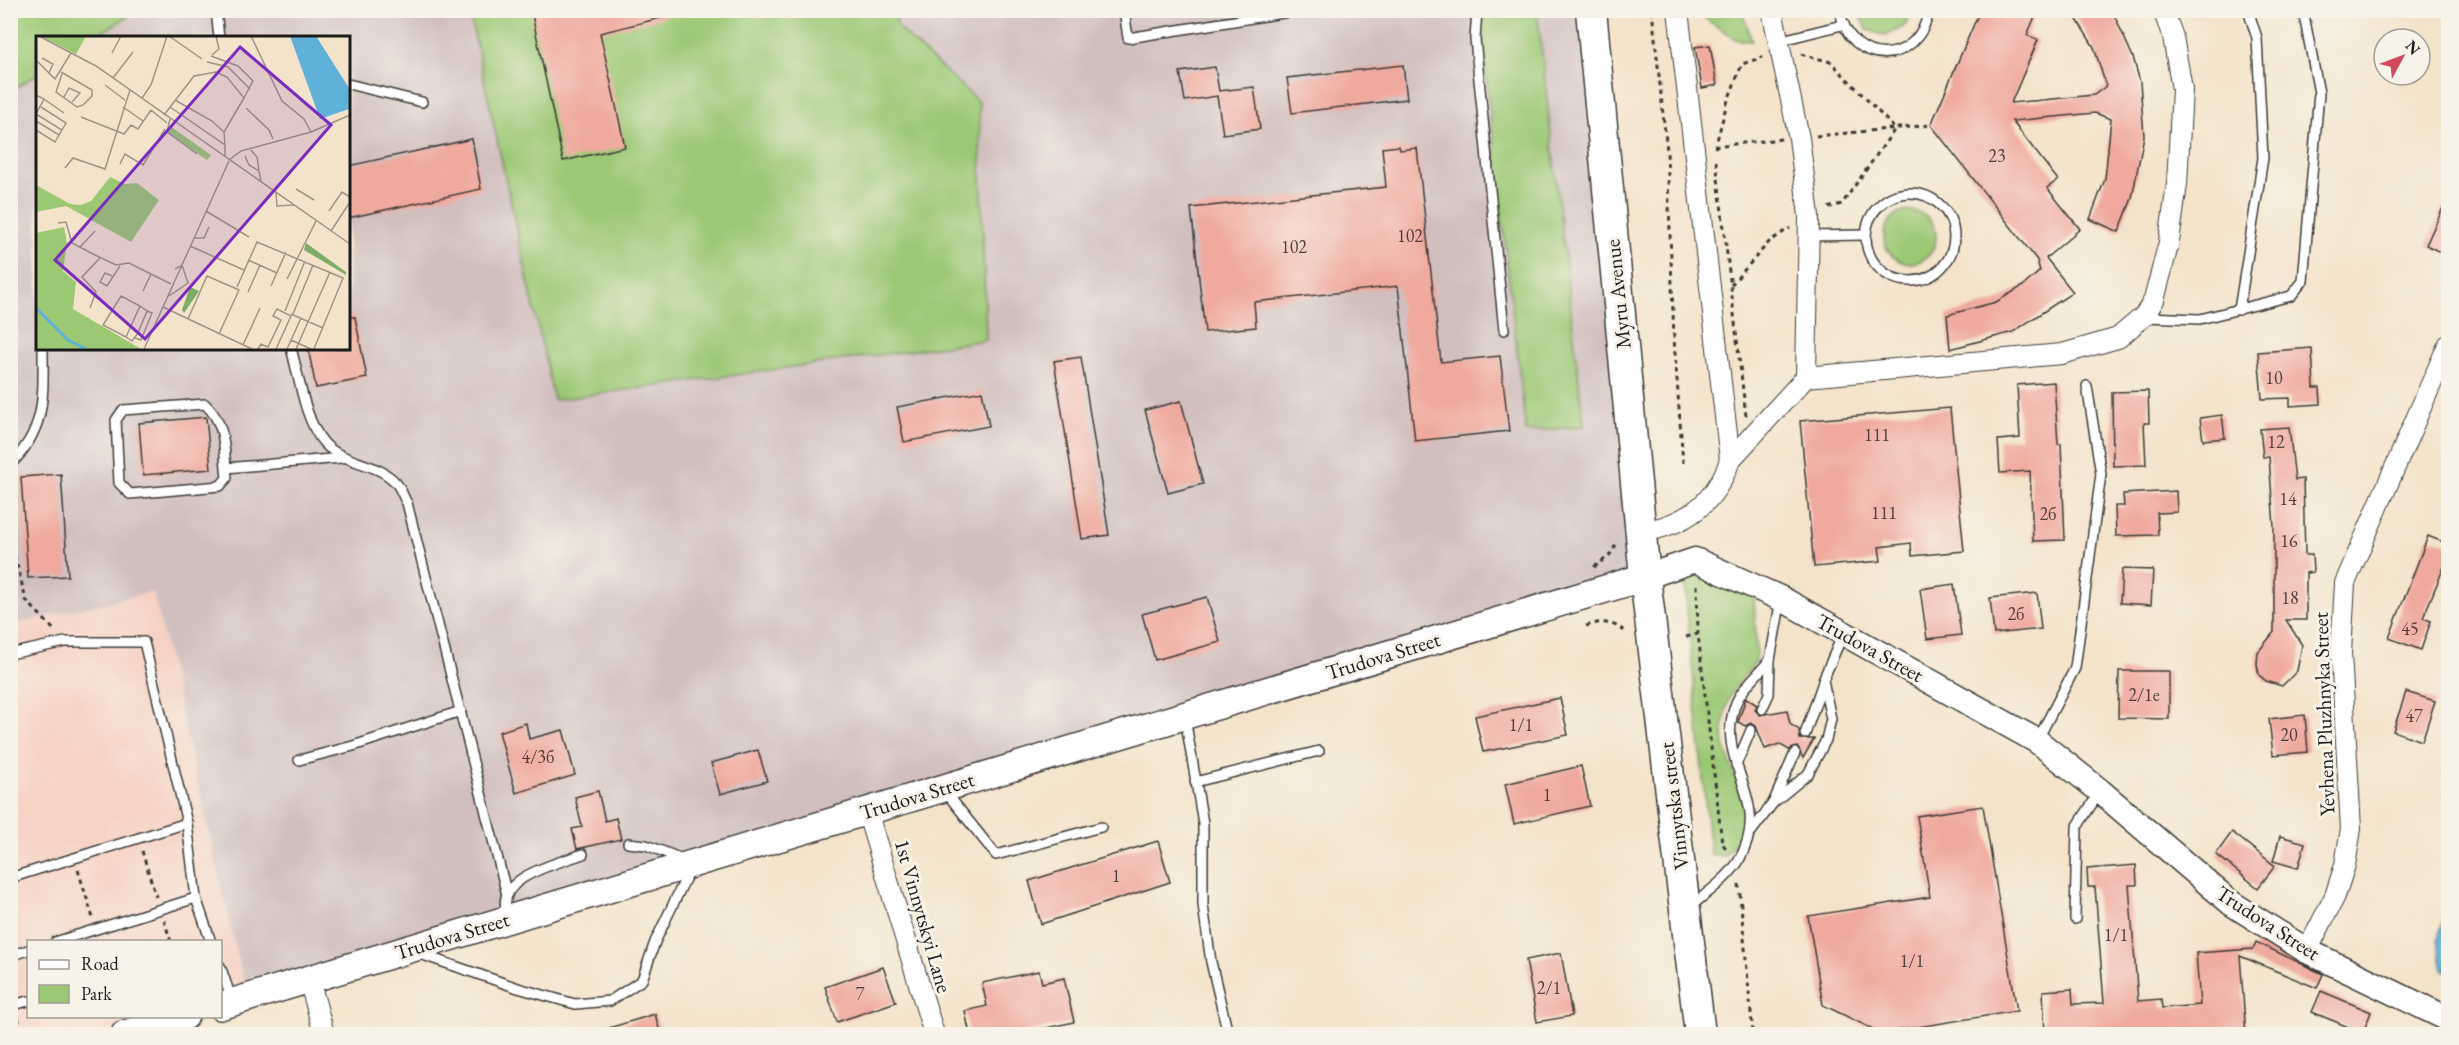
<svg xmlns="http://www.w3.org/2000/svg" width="2459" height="1045" font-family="'EB Garamond',serif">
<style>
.built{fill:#f6d2c4}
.industrial{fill:#d1bfbe}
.green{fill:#9cc874;stroke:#5c7248;stroke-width:1.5}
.water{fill:#5fb1da;stroke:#3e667b;stroke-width:1.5}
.building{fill:#f0a99f}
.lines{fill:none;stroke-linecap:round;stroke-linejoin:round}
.service-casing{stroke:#3c3a36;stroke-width:12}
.minor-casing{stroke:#3c3a36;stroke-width:22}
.tertiary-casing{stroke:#3c3a36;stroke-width:27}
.secondary-casing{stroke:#3c3a36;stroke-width:30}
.primary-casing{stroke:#3c3a36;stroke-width:33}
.path{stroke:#3c3a36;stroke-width:3;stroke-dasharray:4.5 4.5;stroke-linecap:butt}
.service{stroke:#fff;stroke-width:9}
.minor{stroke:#fff;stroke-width:20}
.tertiary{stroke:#fff;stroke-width:24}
.secondary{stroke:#fff;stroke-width:27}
.primary{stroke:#fff;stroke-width:30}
.labels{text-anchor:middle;stroke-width:6;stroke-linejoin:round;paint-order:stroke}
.number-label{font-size:18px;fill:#513f3d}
.street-label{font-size:21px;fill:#1c1c1c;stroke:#f7f3e8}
.inset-river{fill:none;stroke:#5fb1da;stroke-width:3}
.inset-road{fill:none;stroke:#9e9385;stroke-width:1.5}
.view{fill:#7b2cbf;fill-opacity:0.15;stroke:#7b2cbf;stroke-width:3}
.inset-edge{fill:none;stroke:#1c1c1c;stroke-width:3}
</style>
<rect width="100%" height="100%" fill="#f7f3e8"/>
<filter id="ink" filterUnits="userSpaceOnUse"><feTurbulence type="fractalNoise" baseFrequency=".0167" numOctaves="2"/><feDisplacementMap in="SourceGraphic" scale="12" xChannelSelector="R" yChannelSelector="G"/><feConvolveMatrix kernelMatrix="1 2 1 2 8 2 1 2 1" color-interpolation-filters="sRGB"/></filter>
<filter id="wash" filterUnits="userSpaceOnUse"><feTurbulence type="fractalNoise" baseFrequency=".008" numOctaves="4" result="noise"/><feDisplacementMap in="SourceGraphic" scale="24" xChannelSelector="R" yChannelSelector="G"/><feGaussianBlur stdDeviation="1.35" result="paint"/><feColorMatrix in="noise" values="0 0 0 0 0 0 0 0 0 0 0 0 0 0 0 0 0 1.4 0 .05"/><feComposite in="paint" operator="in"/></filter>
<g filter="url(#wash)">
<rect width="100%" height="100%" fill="#f4e3cb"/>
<polygon class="built" points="153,592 245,989 221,997 220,942 28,942 28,1016 156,1017 96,1034 11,1034 10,625"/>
<polygon class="industrial" points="137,11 469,11 553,399 979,102 898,28 894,11 1582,11 1636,571 245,989 153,592 11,625 11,91 37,74 38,348 348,348 348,38 94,37"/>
<g class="green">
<polygon points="11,10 137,10 137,11 94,37 38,38 37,74 11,91"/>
<polygon points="469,11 894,11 898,28 979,102 986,340 554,400"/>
<polygon points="1482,11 1537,11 1584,426 1526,432 1480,20"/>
<polygon points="1699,11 1742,11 1752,41 1737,40 1700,15"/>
<polygon points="1857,11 1858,10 1910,11 1905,26 1886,36 1867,30"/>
<circle cx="1910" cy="237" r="26"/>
<path d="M 1695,570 L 1754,598 L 1757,660 C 1747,674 1730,689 1727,706 C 1724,717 1722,738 1725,748 C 1738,787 1761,821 1724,856 L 1710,854 L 1686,599 L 1685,576 L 1688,571 Z"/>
</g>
<polygon class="water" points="2448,908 2448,972 2443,969 2437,940"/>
<g id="blocks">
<g class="building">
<polygon points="531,10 668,10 669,16 600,33 625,147 563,161"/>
<polygon points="1980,10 2038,10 2027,35 2038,40 2011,103 2094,95 2106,86 2094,47 2071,10 2112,10 2133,57 2140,82 2144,136 2132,198 2119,232 2090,219 2105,179 2111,119 2095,113 2012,121 2058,180 2047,188 2080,229 2046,258 2073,292 2013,332 1950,349 1947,315 1996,302 2023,286 2040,271 2037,260 1931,125"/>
<polygon points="1710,45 1717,85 1702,88 1695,47"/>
<polygon points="1403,65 1407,99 1292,113 1287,78"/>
<polygon points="1215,67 1219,91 1254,87 1260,129 1223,134 1217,96 1185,101 1180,72"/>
<polygon points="472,139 481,189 348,218 348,166"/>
<polygon points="1399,146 1400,150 1417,148 1441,362 1500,356 1509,431 1415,441 1398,286 1254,302 1256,327 1205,332 1191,208 1386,187 1382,148"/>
<polygon points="2448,197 2448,256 2426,245"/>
<polygon points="348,317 355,317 367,378 316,388 308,348 348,348"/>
<polygon points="2312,348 2314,388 2320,388 2321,404 2290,406 2290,398 2262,399 2258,352"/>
<polygon points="1081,357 1109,535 1082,539 1054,361"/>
<polygon points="2054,382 2058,444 2061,444 2065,540 2033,541 2030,471 2000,473 1998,440 2020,438 2017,385"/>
<polygon points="982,391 989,426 904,442 897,407"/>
<polygon points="2148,391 2149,423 2144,423 2146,465 2113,466 2112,392"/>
<polygon points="1181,401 1203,484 1168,493 1145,410"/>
<polygon points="1950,408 1964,551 1912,556 1911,543 1879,547 1881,561 1814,567 1800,421"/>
<polygon points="2222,415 2225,438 2203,440 2200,418"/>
<polygon points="206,417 211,469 143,475 139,423"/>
<polygon points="2289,427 2295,480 2303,479 2305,555 2312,555 2313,572 2306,573 2306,620 2286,620 2302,645 2297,671 2282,686 2266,681 2259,675 2257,664 2258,652 2274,632 2274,527 2269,457 2263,457 2260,429"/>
<polygon points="61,474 68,576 28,578 21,477"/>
<polygon points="2176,491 2177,512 2157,513 2158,535 2116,536 2115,506 2124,506 2123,494"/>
<polygon points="2428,536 2448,544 2448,557 2423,618 2431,621 2421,650 2389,638"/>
<polygon points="2122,569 2153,570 2151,605 2120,603"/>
<polygon points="1954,584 1961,635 1927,639 1920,589"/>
<polygon points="2037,593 2041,629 1994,634 1990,598"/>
<polygon points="1207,597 1220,642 1155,660 1142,614"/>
<polygon points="2119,671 2169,671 2169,719 2118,718"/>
<polygon points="2406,692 2435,701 2422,741 2393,731"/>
<polygon points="1560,698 1568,735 1483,752 1475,716"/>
<polygon points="1746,698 1757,705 1755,710 1760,715 1787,710 1790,724 1799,730 1800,739 1814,739 1803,758 1797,747 1789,750 1779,744 1765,749 1756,726 1751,723 1745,726 1738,722"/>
<polygon points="2305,715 2308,752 2273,755 2269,719"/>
<polygon points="526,723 529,739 563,730 575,775 516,793 499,732"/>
<polygon points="758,750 767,781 720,794 711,763"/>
<polygon points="1581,766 1590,806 1514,824 1505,784"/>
<polygon points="598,791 605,821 616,818 621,839 577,849 572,829 582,827 575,797"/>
<polygon points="1983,806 2017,1011 1881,1033 1823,1005 1808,916 1930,897 1917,816"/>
<polygon points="2232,832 2275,866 2258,888 2216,854"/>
<polygon points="2280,836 2305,843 2298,868 2273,861"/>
<polygon points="1158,841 1170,882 1041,924 1029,881"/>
<polygon points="2136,865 2137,885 2129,885 2138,1001 2161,999 2162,1008 2200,1005 2196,953 2253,949 2256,942 2323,974 2317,988 2240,956 2246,1035 2045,1035 2043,991 2072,989 2073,1004 2104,1003 2095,887 2088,887 2087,869"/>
<polygon points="1561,953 1572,1016 1537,1022 1526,960"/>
<polygon points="883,967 896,1002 837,1022 825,987"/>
<polygon points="1039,971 1042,983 1064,978 1074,1022 1015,1035 970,1035 965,1011 987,1006 982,983"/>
<polygon points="2321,991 2371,1012 2363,1033 2312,1012"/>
<polygon points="655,1014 661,1035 599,1035 599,1031"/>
</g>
</g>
</g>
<g filter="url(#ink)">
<use href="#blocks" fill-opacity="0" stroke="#3c3a36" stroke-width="1.5"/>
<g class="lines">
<defs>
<g id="service">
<polyline points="216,10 219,38"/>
<polyline points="1124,10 1128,38 1302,10"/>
<polyline points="1477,10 1475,39 1504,330"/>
<path d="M 1840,10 C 1849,68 1919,68 1929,10"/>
<polyline points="1778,41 1842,25"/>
<polyline points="348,84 422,102"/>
<circle cx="1910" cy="237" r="44"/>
<polyline points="1809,236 1865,235"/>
<polyline points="2239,310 2263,158 2257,38 2248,10"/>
<polyline points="2145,317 2200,319 2291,296 2303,281 2319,93 2303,10"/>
<path d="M 291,348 C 299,376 305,422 324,443 C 344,465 377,461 396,483 C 401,488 403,497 407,503 L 507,895"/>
<path d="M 10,465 C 47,428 43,396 43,348"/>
<path d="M 226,468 C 224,442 224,422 205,404 L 123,410 L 116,420 L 119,483 L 130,494 L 220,486 L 227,478 L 226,468 L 342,458"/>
<polyline points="10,654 65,642 144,642 187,823 10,878"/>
<polyline points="1762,709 1769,694 1770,660 1781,599"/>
<polyline points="1185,718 1203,823 1203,905 1211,962 1228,1034"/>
<polyline points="1805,734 1823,682"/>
<polyline points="2038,739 2075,668 2101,474 2087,386"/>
<polyline points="299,760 353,746 461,711"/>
<polyline points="1736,765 1751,730"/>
<polyline points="1195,782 1319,751"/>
<polyline points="944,790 996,855 1101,827"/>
<polyline points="1773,803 1795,753"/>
<polyline points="1751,832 1773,803 1808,774 1826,740 1831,719 1823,680 1843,634"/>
<polyline points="628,843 646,845 682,859"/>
<polyline points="196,898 211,942"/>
<path d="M 1691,906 C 1707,893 1727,879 1738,862 C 1776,798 1712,764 1736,703 C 1742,688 1759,673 1770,660"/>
<path d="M 509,916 C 489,878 559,863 583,854"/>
<polyline points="2075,919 2077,827 2099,793"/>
<polyline points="55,942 196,898 187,823"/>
<polyline points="420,954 518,988 575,1004 610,1001 642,980 655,942 689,871"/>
<polyline points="10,956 28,950"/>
<polyline points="220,966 232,1000"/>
<polyline points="10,1006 28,1001"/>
</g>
<g id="minor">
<polyline points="1806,377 2062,354 2118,338 2144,316 2154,300 2169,242 2177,184 2182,89 2173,37 2163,10"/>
<polyline points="1730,460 1806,377 1809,216 1799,138 1772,10"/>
<path d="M 1641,532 C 1685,525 1715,504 1730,460 L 1678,10"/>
<polyline points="867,811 934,1034"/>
<polyline points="2307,951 2335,896 2345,865 2351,829 2341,653 2345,583 2448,345"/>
<polyline points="309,979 324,1034"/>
</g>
<polyline id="tertiary" points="1645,577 1695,560 1782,599 2037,741 2100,791 2231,903 2307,951 2448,1019"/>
<g id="secondary">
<polyline points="220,1006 1645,577"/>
<polyline points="125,1034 185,1016"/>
</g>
<polyline id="primary" points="1591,10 1645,577 1700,1034"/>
</defs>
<use href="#service" class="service-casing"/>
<use href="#minor" class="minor-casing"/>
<use href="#tertiary" class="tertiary-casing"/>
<use href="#secondary" class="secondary-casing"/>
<use href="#primary" class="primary-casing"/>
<g class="path">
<polyline points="1652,10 1667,151 1674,339 1683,463"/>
<polyline points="1801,54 1831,62 1895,129 1842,204 1827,208"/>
<polyline points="1816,136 1931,125"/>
<polyline points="1714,146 1782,139"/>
<polyline points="1715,148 1727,103 1742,64 1763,57"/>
<polyline points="1716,161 1746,416"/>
<polyline points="1731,285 1770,241 1790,228"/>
<polyline points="10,529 13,549 26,600 55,631"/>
<polyline points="1594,567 1609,556 1618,542"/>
<polyline points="1697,585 1698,634 1722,843 1728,851"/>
<path d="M 1586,626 C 1603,620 1613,622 1627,633"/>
<polyline points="1686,637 1698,634"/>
<polyline points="142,851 156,897"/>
<polyline points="78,870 93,918"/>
<polyline points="1739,884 1753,1034"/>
<polyline points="164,920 171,942"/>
<polyline points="18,1018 22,1033"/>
</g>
<use href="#service" class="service"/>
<use href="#minor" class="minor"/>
<use href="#tertiary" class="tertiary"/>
<use href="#secondary" class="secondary"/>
<use href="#primary" class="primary"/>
</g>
</g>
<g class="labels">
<g class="number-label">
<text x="1997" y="162">23</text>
<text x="1410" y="242">102</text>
<text x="1294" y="253">102</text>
<text x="2274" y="384">10</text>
<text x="1877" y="441">111</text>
<text x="2276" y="448">12</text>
<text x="2288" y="505">14</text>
<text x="1884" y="519">111</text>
<text x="2048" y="520">2б</text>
<text x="2289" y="547">16</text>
<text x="2290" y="604">18</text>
<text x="2016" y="620">2б</text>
<text x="2410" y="635">45</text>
<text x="2144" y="701">2/1е</text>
<text x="2414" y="722">47</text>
<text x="1521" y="731">1/1</text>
<text x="2289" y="741">20</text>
<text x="538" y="763">4/3б</text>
<text x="1547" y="801">1</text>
<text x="1116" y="882">1</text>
<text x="2116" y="941">1/1</text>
<text x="1912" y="967">1/1</text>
<text x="1549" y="994">2/1</text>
<text x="860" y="1000">7</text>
</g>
<g class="street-label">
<text transform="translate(1618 294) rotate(-96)" y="7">Myru Avenue</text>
<text transform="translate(1870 648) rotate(29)" y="7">Trudova Street</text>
<text transform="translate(1383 656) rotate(-17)" y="7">Trudova Street</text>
<text transform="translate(2324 714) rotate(-92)" y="7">Yevhena Pluzhnyka Street</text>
<text transform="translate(917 796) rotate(-17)" y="7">Trudova Street</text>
<text transform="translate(1674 806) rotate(-97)" y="7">Vinnytska street</text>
<text transform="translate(923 916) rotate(74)" y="7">1st Vinnytskyi Lane</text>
<text transform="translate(2268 923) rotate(33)" y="7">Trudova Street</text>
<text transform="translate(452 936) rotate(-17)" y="7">Trudova Street</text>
</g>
</g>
<g transform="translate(36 36)">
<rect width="314" height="314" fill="#f4e3cb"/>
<path d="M 5,0 L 50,0 L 40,18 ZM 134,90 L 175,119 L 171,124 L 132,97 ZM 74,141 L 89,148 L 101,147 L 123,164 L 95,206 L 30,170 L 0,176 L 0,149 L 34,168 L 45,169 L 55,165 ZM 28,191 L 31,207 L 27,235 L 40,246 L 37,273 L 105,313 L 0,313 L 0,197 Z" fill="#9cc874"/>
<path d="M 270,207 L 310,236 L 310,239 L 268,214 ZM 154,251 L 163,255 L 148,277 L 146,274 Z" fill="#7dac66"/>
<path d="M 254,0 L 280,0 L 313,52 L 313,73 L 284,83 Z" fill="#5fb1da"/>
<path class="inset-river" d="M 0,272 L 32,304 L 50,313"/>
<path class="inset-road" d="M 3,0 L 60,30 L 314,208M 133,0 L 166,23M 215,0 L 246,65 L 268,83 L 275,96M 76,17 L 85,0M 176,19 L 183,13 L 180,0M 175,20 L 202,30 L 217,45 L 208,62M 6,22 L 17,28 L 13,37 L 19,43 L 35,17M 0,24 L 13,37M 171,26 L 192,31 L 214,53M 25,36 L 56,54 L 56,60 L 47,69 L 41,71 L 20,56 L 26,38M 77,42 L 97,16M 69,49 L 89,64M 0,59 L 8,63 L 0,78M 28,61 L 33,52 L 44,57 L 36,66M 106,62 L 115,49 L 131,0M 8,63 L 28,77M 139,64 L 176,85 L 188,96 L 189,109M 5,71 L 30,87 L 26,94M 87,71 L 107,85M 134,71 L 189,109 L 189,121M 210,72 L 233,94 L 237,103M 115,74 L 131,87M 128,79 L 158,40 L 180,36 L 191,41 L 208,62 L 188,96M 45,81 L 88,98 L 95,89 L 102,93 L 115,74M 134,83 L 131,96 L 161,118M 0,85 L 23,99 L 26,94 L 0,78M 0,94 L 19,106 L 23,99M 213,112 L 221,121 L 223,134M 209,120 L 213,129 L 223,135 L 225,145M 193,124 L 205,115 L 275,96 L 314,79M 84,128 L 89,118 L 107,129 L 129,93M 29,132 L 37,122 L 69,133 L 94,54M 260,153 L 278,164M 240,157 L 241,170 L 258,169M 170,175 L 213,201M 293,175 L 306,156 L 314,161M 22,187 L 30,186 L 36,207 L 59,219 L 80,229 L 93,227 L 135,248M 295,195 L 314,166M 158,202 L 168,202 L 173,191M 154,210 L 208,234M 44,211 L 59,195M 212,224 L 241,237M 76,240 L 69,237 L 64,246 L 71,250 L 84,230M 251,243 L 280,185M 235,250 L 250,216M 201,251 L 221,206 L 307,242 L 278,313M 107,255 L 115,238M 212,256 L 224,229M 85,260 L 104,270 L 90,301 L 67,289 ZM 133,260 L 152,247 L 146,229 L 139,233M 127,271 L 216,313M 54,272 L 60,256 L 46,241 L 64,222M 249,275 L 269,225M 255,278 L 287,292M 257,278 L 277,229M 152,283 L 171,240 L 203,254 L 183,298M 90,301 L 96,305 L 102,297 L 111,275 L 104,270M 99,302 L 105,304 L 116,277 L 111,275M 255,304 L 275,313M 207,309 L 224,272M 108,313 L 193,125M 222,313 L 225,308 L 232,311 L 245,284 L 237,280 L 241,273 L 255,280 L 240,313M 251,313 L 265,282M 260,313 L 294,236"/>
<path class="view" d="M 204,11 L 295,89 L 109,303 L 19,224 Z"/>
<rect width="314" height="314" class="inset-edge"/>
</g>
<rect width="2459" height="1045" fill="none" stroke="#f7f3e8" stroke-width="36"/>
<rect x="27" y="940" width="195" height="78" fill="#f7f3e8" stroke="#9f9d96" stroke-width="1.5"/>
<rect x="39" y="960" width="30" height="9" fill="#ffffff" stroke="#9f9d96" stroke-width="1.5"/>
<text x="81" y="970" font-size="18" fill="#1c1c1c">Road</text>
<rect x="39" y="985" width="30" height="18" fill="#9cc874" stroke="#9f9d96" stroke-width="1.5"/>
<text x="81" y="1000" font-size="18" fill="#1c1c1c">Park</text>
<g transform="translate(2402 57) rotate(49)"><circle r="28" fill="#f7f3e8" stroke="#9f9d96" stroke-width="1.5"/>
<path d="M0-4.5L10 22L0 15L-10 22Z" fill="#d1495b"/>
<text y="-9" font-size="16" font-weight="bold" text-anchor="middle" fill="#1c1c1c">N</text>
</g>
</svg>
